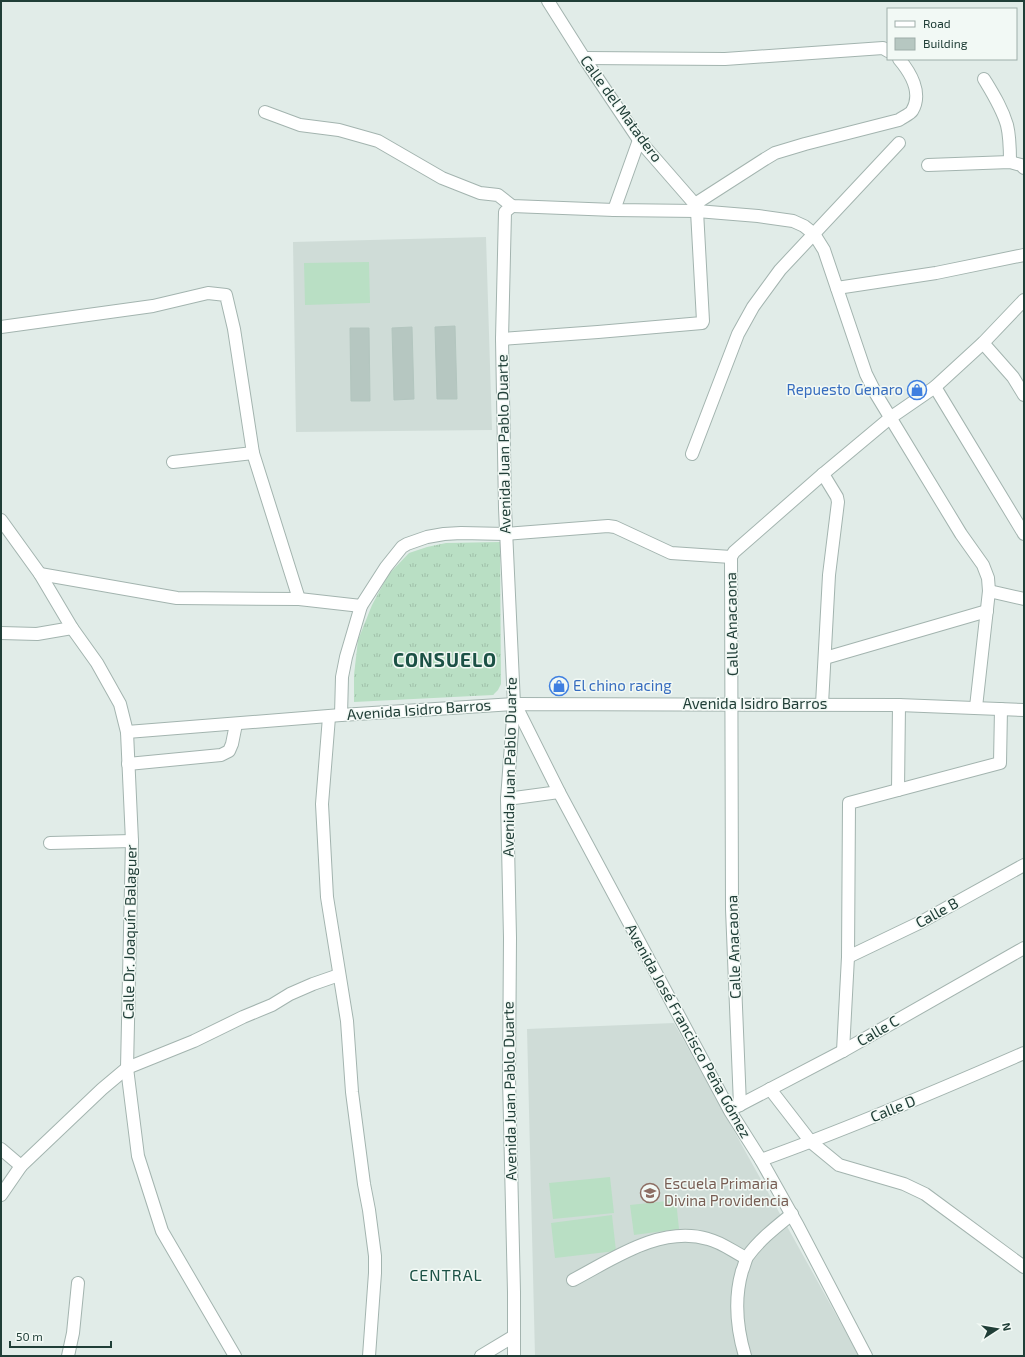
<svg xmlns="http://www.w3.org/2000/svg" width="1025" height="1357" font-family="'Exo 2',sans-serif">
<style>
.built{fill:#cfdcd7}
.grass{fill:url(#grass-tufts)}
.garden{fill:#b9dfc4}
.building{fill:#b6c7c1;stroke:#b3c6bf}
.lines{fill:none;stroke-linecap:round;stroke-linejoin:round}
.minor-casing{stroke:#a3b4af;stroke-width:14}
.minor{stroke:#fff;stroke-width:12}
.labels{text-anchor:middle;stroke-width:3;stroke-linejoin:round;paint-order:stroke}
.street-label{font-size:15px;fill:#203e37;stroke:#f2f9f5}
.shop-label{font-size:15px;fill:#366cbe;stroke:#f2f9f5;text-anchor:end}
.education-label{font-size:15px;fill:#785e54;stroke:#f2f9f5;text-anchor:start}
.neighbourhood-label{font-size:16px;letter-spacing:1px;fill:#1b5145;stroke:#f2f9f5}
.district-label{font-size:19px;font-weight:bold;letter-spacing:1px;fill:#1b5145;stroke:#f2f9f5}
</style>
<defs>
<pattern id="grass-tufts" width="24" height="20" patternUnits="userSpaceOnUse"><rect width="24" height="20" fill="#b9dfc4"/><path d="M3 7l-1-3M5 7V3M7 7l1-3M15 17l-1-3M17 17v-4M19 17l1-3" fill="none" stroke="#9fc0a9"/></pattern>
</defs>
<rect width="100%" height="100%" fill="#e1ece8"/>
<g class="built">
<polygon points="486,237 492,430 296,432 293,242"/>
<polygon points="674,1023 859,1356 535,1356 527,1029"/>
</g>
<polygon class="grass" points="500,542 501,684 498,690 493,695 354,702 354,675 358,640 372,605 388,575 409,553 427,547 446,543"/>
<g class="garden">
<polygon points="369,262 370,303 305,305 304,263"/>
<polygon points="610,1177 614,1213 553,1219 549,1183"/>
<polygon points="676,1200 679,1229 634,1235 630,1205"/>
<polygon points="612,1215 616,1251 555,1258 551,1223"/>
</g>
<g class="building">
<polygon points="455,326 457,399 437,399 435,327"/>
<polygon points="412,327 414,399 394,400 392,328"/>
<polygon points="350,328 369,328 370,401 351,401"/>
</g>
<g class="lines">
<defs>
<g id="minor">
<polyline points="548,1 584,58 639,140 700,210"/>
<polyline points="584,58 725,59 883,48 888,51"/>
<path d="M 984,79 C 993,94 1002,108 1007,125 C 1010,137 1010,150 1010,162"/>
<polyline points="265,112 300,125 339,130 378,141 442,178 480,193 498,195 512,206 614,210 697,211 758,216 793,221 804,226 814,234 824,250 866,374 876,394 961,534 983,565 988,578 989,591 976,707"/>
<polyline points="928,165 1010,162 1021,165 1024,168"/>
<path d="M 695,204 L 765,159 L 775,153 L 805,144 L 899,120 C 903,117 910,114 912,111 C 923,93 910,72 899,59"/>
<polyline points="512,206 505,212 502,339 505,508 514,704 507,799 510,938 509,1078 514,1292 514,1356"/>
<polyline points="614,210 639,140"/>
<polyline points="837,288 936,273 1024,255"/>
<polyline points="1,327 153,306 208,293 226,295 234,329 253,453 299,599"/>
<polyline points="502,339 598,332 702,323 703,321 697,211"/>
<polyline points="983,343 1013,377 1024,395"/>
<polyline points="935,387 1024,534"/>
<polyline points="692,454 738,334 753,307 780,270 899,143"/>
<polyline points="173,462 253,453"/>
<polyline points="1,520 40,574 72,628 97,663 120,704 127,732 132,841 127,1068 138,1156 162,1231 235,1356"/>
<polyline points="40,574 177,598 299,599 361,606"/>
<polyline points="989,591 1024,599"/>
<polyline points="1,633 37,634 72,628"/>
<polyline points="825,658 987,611"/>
<polyline points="515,704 559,792 730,1111 761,1160 798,1226 866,1356"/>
<polyline points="822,704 829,575 838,502 837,497 823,474"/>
<polyline points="341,715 342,677 346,657 361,606 386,567 402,547 407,544 427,537 444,534 461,533 506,534 608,526 615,527 671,553 731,557"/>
<polyline points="329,717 322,804 327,897 347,1021 352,1092 364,1184 369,1210 375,1256 375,1273 369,1356"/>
<polyline points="127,732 341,715 514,704 899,705 1024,710"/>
<polyline points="128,764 221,755 229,751 232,744 236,724"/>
<polyline points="898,790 899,705"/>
<polyline points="507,799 559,792"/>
<polyline points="50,843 132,841"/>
<polyline points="848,957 921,922 1024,865"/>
<polyline points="843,1051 848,957 849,803 1000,763 1001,709"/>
<polyline points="770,1089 811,1142 839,1165 904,1184 925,1194 1024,1267"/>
<polyline points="740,1105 732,909 731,557 734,552 823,474 890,418 935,387 983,343 1024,300"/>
<polyline points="734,1108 843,1051 1024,948"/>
<polyline points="1,1149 21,1166"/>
<path d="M 761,1160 C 850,1128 937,1091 1024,1053"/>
<polyline points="1,1195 21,1166 102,1089 127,1068 194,1041 243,1017 272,1005 290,994 313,984 339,975"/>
<path d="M 573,1280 C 613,1259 661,1225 708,1239 C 721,1242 734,1252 746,1258"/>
<polyline points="68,1356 73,1333 78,1283"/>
<polyline points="481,1356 514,1336"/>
<path d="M 745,1356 C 737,1329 734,1299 742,1271 C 744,1267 745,1261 747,1257 C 759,1240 776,1227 792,1214"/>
</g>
</defs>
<use href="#minor" class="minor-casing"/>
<use href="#minor" class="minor"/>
</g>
<defs>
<symbol id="shop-ring" viewBox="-11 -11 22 22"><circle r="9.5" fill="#f2f9f5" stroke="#3f7fe0" stroke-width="1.5"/><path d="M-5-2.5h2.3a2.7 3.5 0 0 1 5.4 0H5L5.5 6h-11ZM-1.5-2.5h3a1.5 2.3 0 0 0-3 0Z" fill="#3f7fe0"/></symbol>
<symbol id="school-ring" viewBox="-11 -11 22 22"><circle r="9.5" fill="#f2f9f5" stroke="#8d6e63" stroke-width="1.5"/><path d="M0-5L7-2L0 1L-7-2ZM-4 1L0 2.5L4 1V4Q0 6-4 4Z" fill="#8d6e63"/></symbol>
</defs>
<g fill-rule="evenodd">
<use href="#shop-ring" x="906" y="379" width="22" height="22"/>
<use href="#shop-ring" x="548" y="675" width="22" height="22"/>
<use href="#school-ring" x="639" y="1182" width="22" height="22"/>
</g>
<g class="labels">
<g class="street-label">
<text transform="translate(621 109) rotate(54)" y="5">Calle del Matadero</text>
<text transform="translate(504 444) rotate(-91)" y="5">Avenida Juan Pablo Duarte</text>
<text transform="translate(732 624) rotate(-91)" y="5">Calle Anacaona</text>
<text x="755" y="709">Avenida Isidro Barros</text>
<text transform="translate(419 710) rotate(-4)" y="5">Avenida Isidro Barros</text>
<text transform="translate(510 767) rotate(-89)" y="5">Avenida Juan Pablo Duarte</text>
<text transform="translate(937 913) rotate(-29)" y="5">Calle B</text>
<text transform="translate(130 932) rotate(-89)" y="5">Calle Dr. Joaquín Balaguer</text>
<text transform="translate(734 947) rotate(-92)" y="5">Calle Anacaona</text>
<text transform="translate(688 1031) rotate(61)" y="5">Avenida José Francisco Peña Gómez</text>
<text transform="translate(878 1031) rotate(-30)" y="5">Calle C</text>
<text transform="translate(510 1091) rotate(-91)" y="5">Avenida Juan Pablo Duarte</text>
<text transform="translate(893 1109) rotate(-22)" y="5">Calle D</text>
</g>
<g class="shop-label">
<text x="903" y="395">Repuesto Genaro</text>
<text x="573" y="691" text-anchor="start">El chino racing</text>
</g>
<g class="education-label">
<text x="664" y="1189">Escuela Primaria<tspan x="664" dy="17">Divina Providencia</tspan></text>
</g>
<g class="neighbourhood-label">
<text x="446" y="1281">CENTRAL</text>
</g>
<g class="district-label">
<text x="445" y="667">CONSUELO</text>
</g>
</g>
<rect width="1025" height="1357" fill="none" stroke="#203e37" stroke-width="4"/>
<rect x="887" y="8" width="130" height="52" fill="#f2f9f5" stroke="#9eaea9"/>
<rect x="895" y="21" width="20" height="6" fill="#ffffff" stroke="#9eaea9"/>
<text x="923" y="28" font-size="12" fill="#203e37">Road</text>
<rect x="895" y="38" width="20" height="12" fill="#b6c7c1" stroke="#9eaea9"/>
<text x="923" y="48" font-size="12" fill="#203e37">Building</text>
<g transform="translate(997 1329) rotate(78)" stroke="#f2f9f5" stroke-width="3" paint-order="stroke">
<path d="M0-3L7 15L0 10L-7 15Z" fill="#203e37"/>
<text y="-6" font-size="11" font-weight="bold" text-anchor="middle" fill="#203e37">N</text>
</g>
<path d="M10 1341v6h101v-6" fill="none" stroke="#203e37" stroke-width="2"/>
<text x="16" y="1341" font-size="12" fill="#203e37" stroke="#f2f9f5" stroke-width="3" paint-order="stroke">50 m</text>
</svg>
